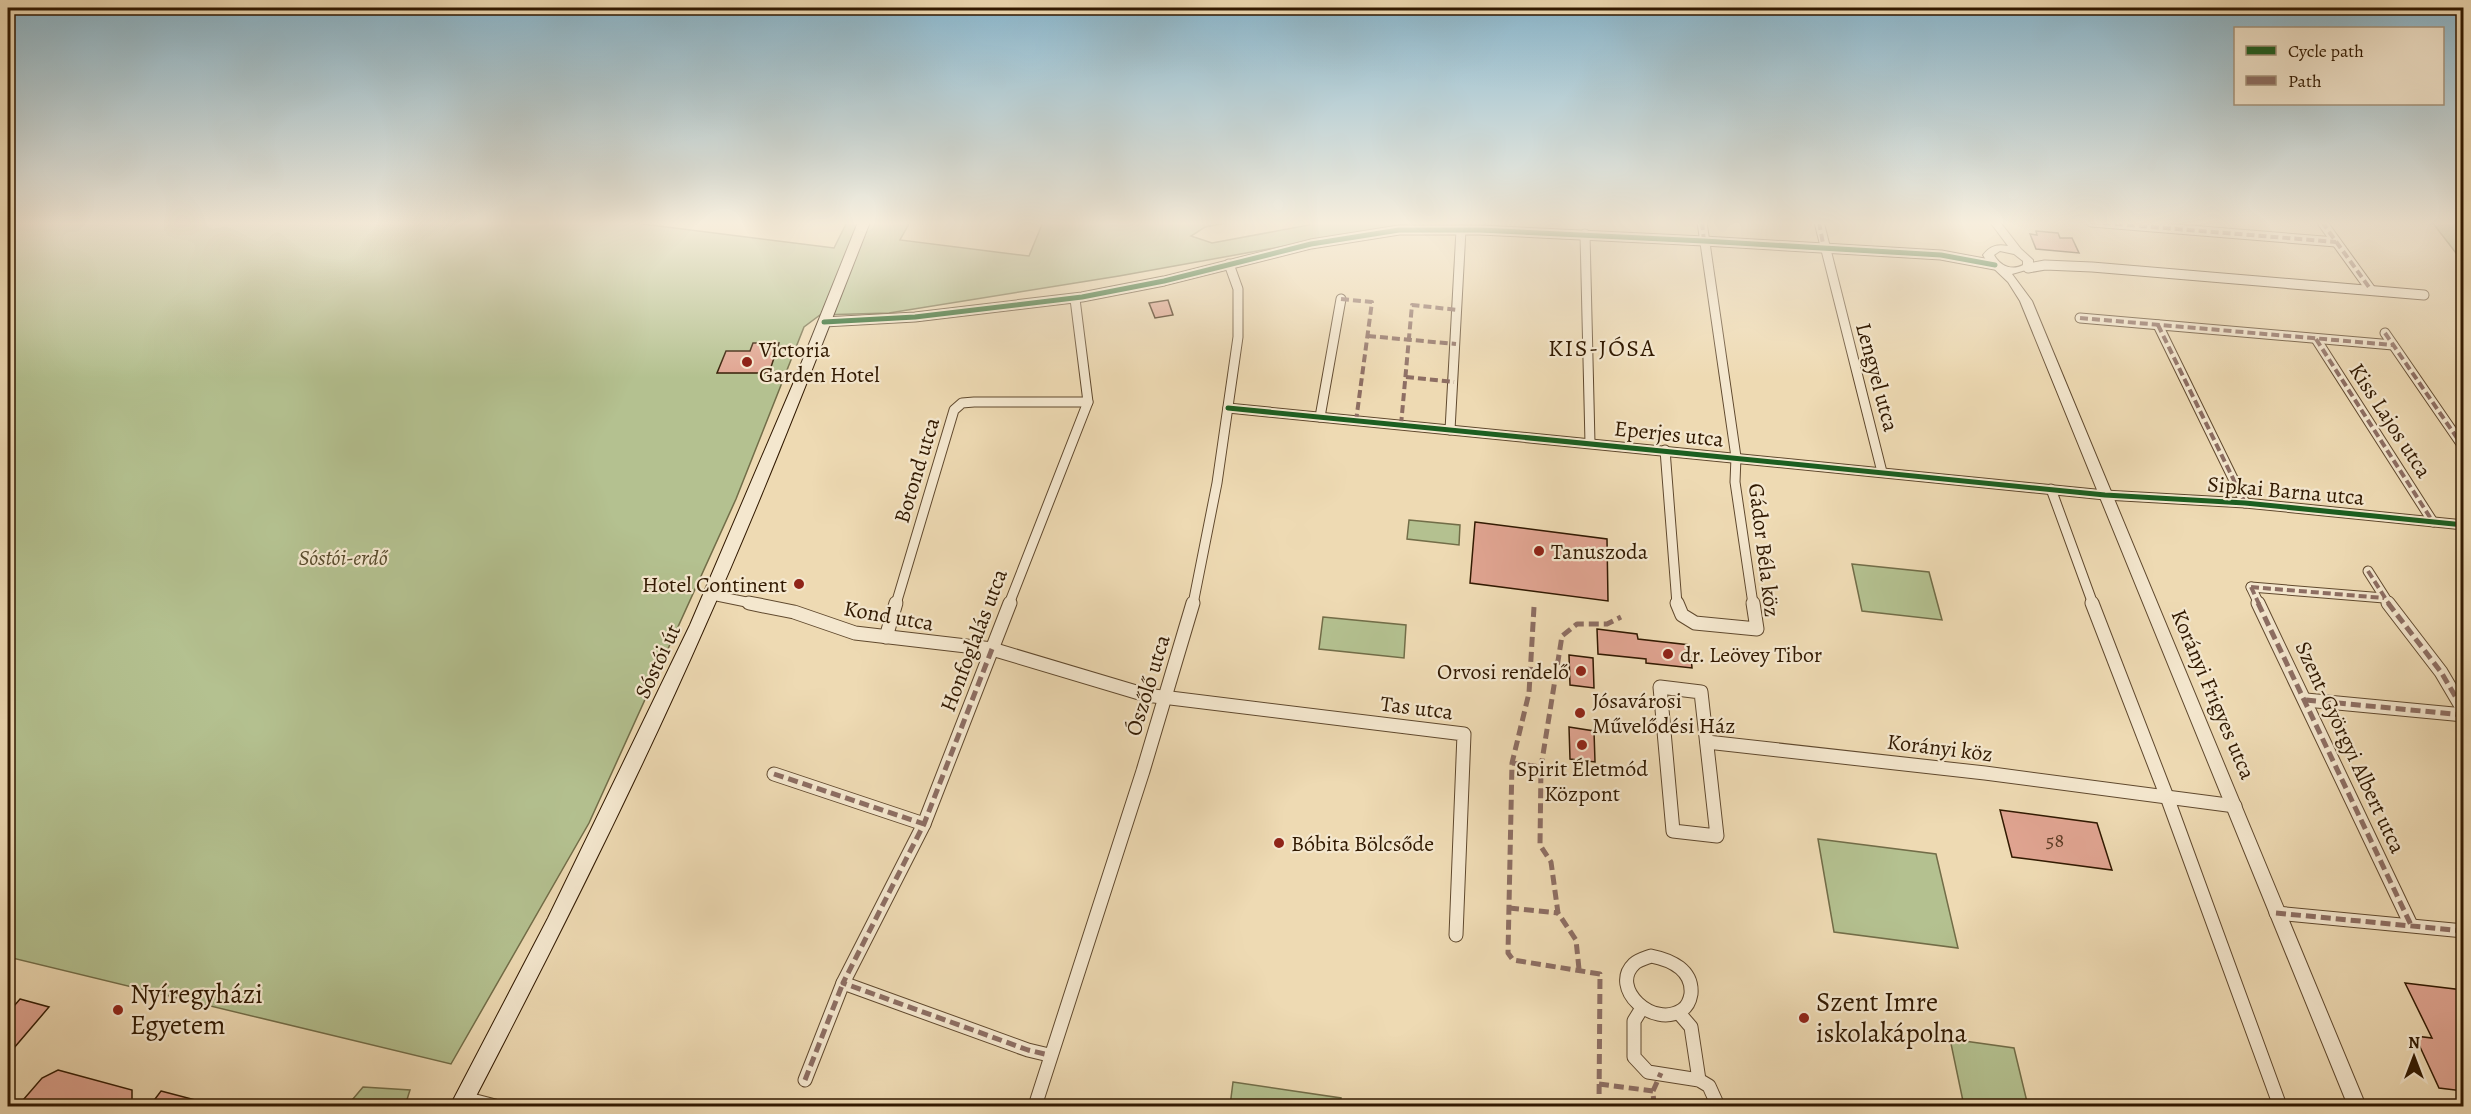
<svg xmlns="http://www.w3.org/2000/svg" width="2471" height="1114" font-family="Alegreya,serif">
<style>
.green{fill:#b4c190;stroke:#726d48;stroke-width:1.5}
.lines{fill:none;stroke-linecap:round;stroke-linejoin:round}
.stream{stroke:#717a64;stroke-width:3}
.building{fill:#e0a491;stroke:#311901;stroke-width:1.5}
.minor-far1-casing{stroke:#60492e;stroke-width:11}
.minor-casing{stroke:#60492e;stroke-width:15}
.tertiary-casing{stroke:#60492e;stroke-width:2}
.secondary-casing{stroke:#311901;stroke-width:2}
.minor-far1{stroke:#f4e7ce;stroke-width:9}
.minor{stroke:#f4e7ce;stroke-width:13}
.tertiary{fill:#f4e7ce;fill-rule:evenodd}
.secondary{fill:#f4e7ce;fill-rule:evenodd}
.quiet-far1{stroke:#8d6e63;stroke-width:4;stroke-dasharray:8 4;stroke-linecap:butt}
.quiet{stroke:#8d6e63;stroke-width:5;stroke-dasharray:10 5;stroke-linecap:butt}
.cycleway-casing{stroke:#f4e7ce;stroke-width:8}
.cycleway{stroke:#1b5e20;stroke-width:5}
.poi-dot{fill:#8f2418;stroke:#f4e7ce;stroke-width:2}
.labels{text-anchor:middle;stroke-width:4.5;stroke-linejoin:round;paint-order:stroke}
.number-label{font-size:20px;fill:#5d3c25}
.poi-label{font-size:22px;fill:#311901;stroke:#f4e7ce;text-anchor:start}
.street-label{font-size:22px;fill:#311901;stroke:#f4e7ce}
.park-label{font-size:22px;font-style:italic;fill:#584b2c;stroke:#f4e7ce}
.neighbourhood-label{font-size:24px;letter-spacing:1.5px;fill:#311901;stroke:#f4e7ce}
.near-poi-label{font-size:27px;fill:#311901;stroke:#f4e7ce;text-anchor:start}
</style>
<rect width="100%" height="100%" fill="#eedab3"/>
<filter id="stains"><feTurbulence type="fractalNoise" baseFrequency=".00333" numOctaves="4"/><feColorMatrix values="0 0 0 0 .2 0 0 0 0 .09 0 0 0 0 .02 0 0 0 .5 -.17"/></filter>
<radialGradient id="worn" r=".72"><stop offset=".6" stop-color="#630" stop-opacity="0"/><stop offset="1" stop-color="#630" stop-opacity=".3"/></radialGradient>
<g class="green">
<polygon points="8,222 627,222 834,248 847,222 910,222 900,240 1029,256 1043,222 1232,222 1205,227 1191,236 1212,243 1309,225 1309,222 1494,222 1418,222 1119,276 889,313 820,315 804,327 736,499 589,823 451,1064 8,957"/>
<polygon points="2432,222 2463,222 2463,262"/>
<polygon points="1409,520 1460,525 1459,545 1407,539"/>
<polygon points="1852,564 1929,572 1942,620 1862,611"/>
<polygon points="1323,617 1406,625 1404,658 1319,649"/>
<polygon points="1818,839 1936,854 1958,948 1834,932"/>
<polygon points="1950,1039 2014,1048 2028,1106 1964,1106"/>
<polygon points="1233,1082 1341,1098 1340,1106 1230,1106"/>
<polygon points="363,1087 410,1090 405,1106 347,1106"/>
</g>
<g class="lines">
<polyline class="stream" points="1485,222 1485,225"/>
</g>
<g class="building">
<polygon points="2036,231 2058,233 2060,238 2072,238 2079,253 2036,249 2030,234 2037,235"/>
<polygon points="1168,300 1173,315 1155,318 1149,303"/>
<polygon points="753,343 779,343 769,373 717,373 726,351 750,351"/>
<polygon points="1475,522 1607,539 1608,601 1470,583"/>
<polygon points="1597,629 1637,634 1638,639 1690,645 1692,668 1646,663 1646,659 1598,654"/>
<polygon points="1569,655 1593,658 1594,688 1570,685"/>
<polygon points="1569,727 1594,731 1595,762 1570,759"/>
<polygon points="2000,810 2097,823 2112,870 2012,857"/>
<polygon points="2405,983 2463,990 2463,1091 2439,1088 2415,1036 2432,1038"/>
<polygon points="20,999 49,1007 8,1055 8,1013"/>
<polygon points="58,1070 132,1090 132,1107 17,1107 42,1078"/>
<polygon points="161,1091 207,1103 207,1107 149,1107"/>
</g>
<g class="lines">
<defs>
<g id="minor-far1">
<polyline points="1702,222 1736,457 1735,482 1753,604"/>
<polyline points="1819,222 1882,472"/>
<polyline points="2091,222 2336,242"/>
<polyline points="2322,222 2371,290"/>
<polyline points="1585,234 1590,443"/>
<polyline points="2028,268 2045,265 2092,267 2424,295"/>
<polyline points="2080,318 2393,345"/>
<polyline points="824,322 915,317 1082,297 1164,281 1311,244 1399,230 1480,230 1704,241 1941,255 1995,265"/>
<polyline points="2158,325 2245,503"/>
<polyline points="2385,333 2464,448"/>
<polyline points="2316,339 2433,522"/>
<polyline points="1228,408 2105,495 2245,503 2464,525"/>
<polyline points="1320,417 1341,299"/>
<polyline points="1450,430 1461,230"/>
<polyline points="1665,450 1677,604"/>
<polyline points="2051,489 2093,604"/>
<polyline points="2368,571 2389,604"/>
<polyline points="2251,587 2259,604"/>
<polyline points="2251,587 2384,598"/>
<polyline points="712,595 756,604"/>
<polyline points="896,604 954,410 962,403 974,402 1088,402"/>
<polyline points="1009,604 1088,402 1075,299"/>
<polyline points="1193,604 1217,483 1238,337 1238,289 1229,264"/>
</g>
<g id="minor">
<polyline points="749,603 794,612 855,633 992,649 1146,695 1464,734 1456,935"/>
<polyline points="1010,603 924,824 843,983 1028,1050 1049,1055"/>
<polyline points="1677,603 1682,615 1695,623 1757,629 1753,603"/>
<polyline points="2092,603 2167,797 2280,1106"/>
<polyline points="2258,603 2411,925"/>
<polyline points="2388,603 2441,672 2464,711"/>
<polyline points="886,637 896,603"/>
<polygon points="1660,687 1701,692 1717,836 1673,831"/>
<polyline points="2306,700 2464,715"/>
<polyline points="1707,742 1985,773 2235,806"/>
<polyline points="774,774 924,824"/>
<polyline points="2276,913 2464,931"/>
<path d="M 1651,956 C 1671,960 1693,970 1691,994 C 1690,1000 1688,1006 1682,1010 C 1653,1029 1609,988 1634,964 C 1638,960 1646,958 1651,956 Z"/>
<polyline points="1642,1008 1634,1021 1634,1057 1648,1072 1699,1080 1709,1086 1718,1106"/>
<polyline points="1679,1013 1691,1027 1699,1080"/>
<polyline points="805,1080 843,983"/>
<polyline points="464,1098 495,1106"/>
<polyline points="1035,1106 1143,771 1193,603"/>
</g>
<path id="tertiary" d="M 1990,222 L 2000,222 L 2021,249 L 2033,260 L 2033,268 L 2012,274 L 2032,301 L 2366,1106 L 2348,1106 L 2020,301 L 2008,282 L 1987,262 L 1983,255 C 1990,246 1997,244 2008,246 ZM 2000,251 L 2014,254 L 2023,261 L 2023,265 C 2012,271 2000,266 1994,255 Z"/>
<path id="secondary" d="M 858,222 L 870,222 C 817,357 765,492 706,624 C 634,788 553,948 471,1106 L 450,1106 L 548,918 L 690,625 L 793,384 Z"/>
</defs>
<use href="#minor-far1" class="minor-far1-casing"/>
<use href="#minor" class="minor-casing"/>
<use href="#tertiary" class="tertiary-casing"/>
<use href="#secondary" class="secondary-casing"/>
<use href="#minor-far1" class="minor-far1"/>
<use href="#minor" class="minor"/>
<use href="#tertiary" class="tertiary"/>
<use href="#secondary" class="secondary"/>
<g class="quiet-far1">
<polyline points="1702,222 1704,241"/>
<polyline points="1819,222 1824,249"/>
<polyline points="2091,222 2336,242"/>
<polyline points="2322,222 2371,290"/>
<polyline points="1341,299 1372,302 1356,421"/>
<polyline points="2080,318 2393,345"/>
<polyline points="2158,325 2245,503"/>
<polyline points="2385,333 2464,448"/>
<polyline points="1368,336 1456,344"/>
<polyline points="2316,339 2433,522"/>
<polyline points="1406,377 1454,382"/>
<polyline points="1401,425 1412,305 1458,310"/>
<polyline points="2368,571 2389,604"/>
<polyline points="2251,587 2259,604"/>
<polyline points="2251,587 2384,598"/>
</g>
<g class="quiet">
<polyline points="2258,603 2411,925"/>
<polyline points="2388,603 2441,672 2464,711"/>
<polyline points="1534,607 1529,693 1512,763 1508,953 1513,960 1600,974 1599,1106"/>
<polyline points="992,649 924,824 843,983 1028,1050 1049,1055"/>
<polyline points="2306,700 2464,715"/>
<polyline points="1512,763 1541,767"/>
<polyline points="774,774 924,824"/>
<polyline points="1509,908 1558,913"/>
<polyline points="2276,913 2464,931"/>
<polyline points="1579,969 1576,940 1558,913 1551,862 1540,845 1541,767 1562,636 1577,624 1607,624 1621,617"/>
<polyline points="805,1080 843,983"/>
<polyline points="1599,1084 1653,1091"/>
<polyline points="1654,1106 1653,1091 1661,1073"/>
</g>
<defs>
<g id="cycleway">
<polyline points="824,322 915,317 1082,297 1164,281 1311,244 1399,230 1480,230 1704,241 1941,255 1995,265"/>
<polyline points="1228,408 2105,495 2245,503 2464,525"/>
</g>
</defs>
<use href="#cycleway" class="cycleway-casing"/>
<use href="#cycleway" class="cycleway"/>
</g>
<linearGradient id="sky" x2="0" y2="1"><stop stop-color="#89b7ce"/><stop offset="0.59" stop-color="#f7eedd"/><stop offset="1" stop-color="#f7eedd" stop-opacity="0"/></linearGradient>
<rect width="2471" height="378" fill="url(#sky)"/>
<g class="poi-dot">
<circle cx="747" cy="362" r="6"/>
<circle cx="1539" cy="551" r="6"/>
<circle cx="799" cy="584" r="6"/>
<circle cx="1668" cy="654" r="6"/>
<circle cx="1581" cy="671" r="6"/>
<circle cx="1580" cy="713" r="6"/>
<circle cx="1582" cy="745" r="6"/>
<circle cx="1279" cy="843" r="6"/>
<circle cx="118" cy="1010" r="6"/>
<circle cx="1804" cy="1018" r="6"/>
</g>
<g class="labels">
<g class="number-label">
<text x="2055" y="847">58</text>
</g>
<g class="poi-label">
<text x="759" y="357">Victoria<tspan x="759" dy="25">Garden Hotel</tspan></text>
<text x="1551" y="559">Tanuszoda</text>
<text x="787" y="592" text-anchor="end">Hotel Continent</text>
<text x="1680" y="662">dr. Leövey Tibor</text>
<text x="1569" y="679" text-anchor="end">Orvosi rendelő</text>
<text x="1592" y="708">Jósavárosi<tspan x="1592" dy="25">Művelődési Ház</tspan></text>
<text x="1582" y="776" text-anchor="middle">Spirit Életmód<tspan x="1582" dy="25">Központ</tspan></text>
<text x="1291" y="851">Bóbita Bölcsőde</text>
</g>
<g class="street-label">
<text transform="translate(1878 377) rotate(75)" y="8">Lengyel utca</text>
<text transform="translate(2391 420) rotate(57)" y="8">Kiss Lajos utca</text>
<text transform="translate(1669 433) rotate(6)" y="8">Eperjes utca</text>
<text transform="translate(916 470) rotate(-73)" y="8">Botond utca</text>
<text transform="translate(2286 490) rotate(5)" y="8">Sipkai Barna utca</text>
<text transform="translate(1765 550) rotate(83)" y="8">Gádor Béla köz</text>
<text transform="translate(889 615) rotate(10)" y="8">Kond utca</text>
<text transform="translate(973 640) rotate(-69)" y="8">Honfoglalás utca</text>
<text transform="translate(657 661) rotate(-65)" y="8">Sóstói út</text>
<text transform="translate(1147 685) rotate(-73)" y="8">Ószőlő utca</text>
<text transform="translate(2214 694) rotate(67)" y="8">Korányi Frigyes utca</text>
<text transform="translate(1417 707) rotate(7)" y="8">Tas utca</text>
<text transform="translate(1940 747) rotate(7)" y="8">Korányi köz</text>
<text transform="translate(2351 747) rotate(65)" y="8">Szent-Györgyi Albert utca</text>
</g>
<g class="park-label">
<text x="343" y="565">Sóstói-erdő</text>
</g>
<g class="neighbourhood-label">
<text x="1602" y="356">KIS-JÓSA</text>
</g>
<g class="near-poi-label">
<text x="130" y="1003">Nyíregyházi<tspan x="130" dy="31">Egyetem</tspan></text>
<text x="1816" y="1011">Szent Imre<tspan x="1816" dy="31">iskolakápolna</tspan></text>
</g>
</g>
<rect width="2471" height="1114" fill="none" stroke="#eedab3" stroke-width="30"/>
<rect x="9" y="9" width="2453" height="1096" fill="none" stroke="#311901" stroke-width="3"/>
<rect x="15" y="15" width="2441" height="1084" fill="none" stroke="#311901" stroke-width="1.5"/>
<rect x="2234" y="27" width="210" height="78" fill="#f4e7ce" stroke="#a6957c" stroke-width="1.5"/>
<rect x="2246" y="46" width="30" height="9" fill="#1b5e20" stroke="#a6957c" stroke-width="1.5"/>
<text x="2288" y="57" font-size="18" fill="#311901">Cycle path</text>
<rect x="2246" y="76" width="30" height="9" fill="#8d6e63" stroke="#a6957c" stroke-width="1.5"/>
<text x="2288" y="87" font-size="18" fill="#311901">Path</text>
<g transform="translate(2414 1057)" stroke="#f4e7ce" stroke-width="4.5" paint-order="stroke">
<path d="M0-4.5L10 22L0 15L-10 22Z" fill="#311901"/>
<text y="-9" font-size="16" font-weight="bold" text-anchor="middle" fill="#311901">N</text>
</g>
<rect width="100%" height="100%" filter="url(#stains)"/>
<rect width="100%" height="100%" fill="url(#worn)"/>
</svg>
